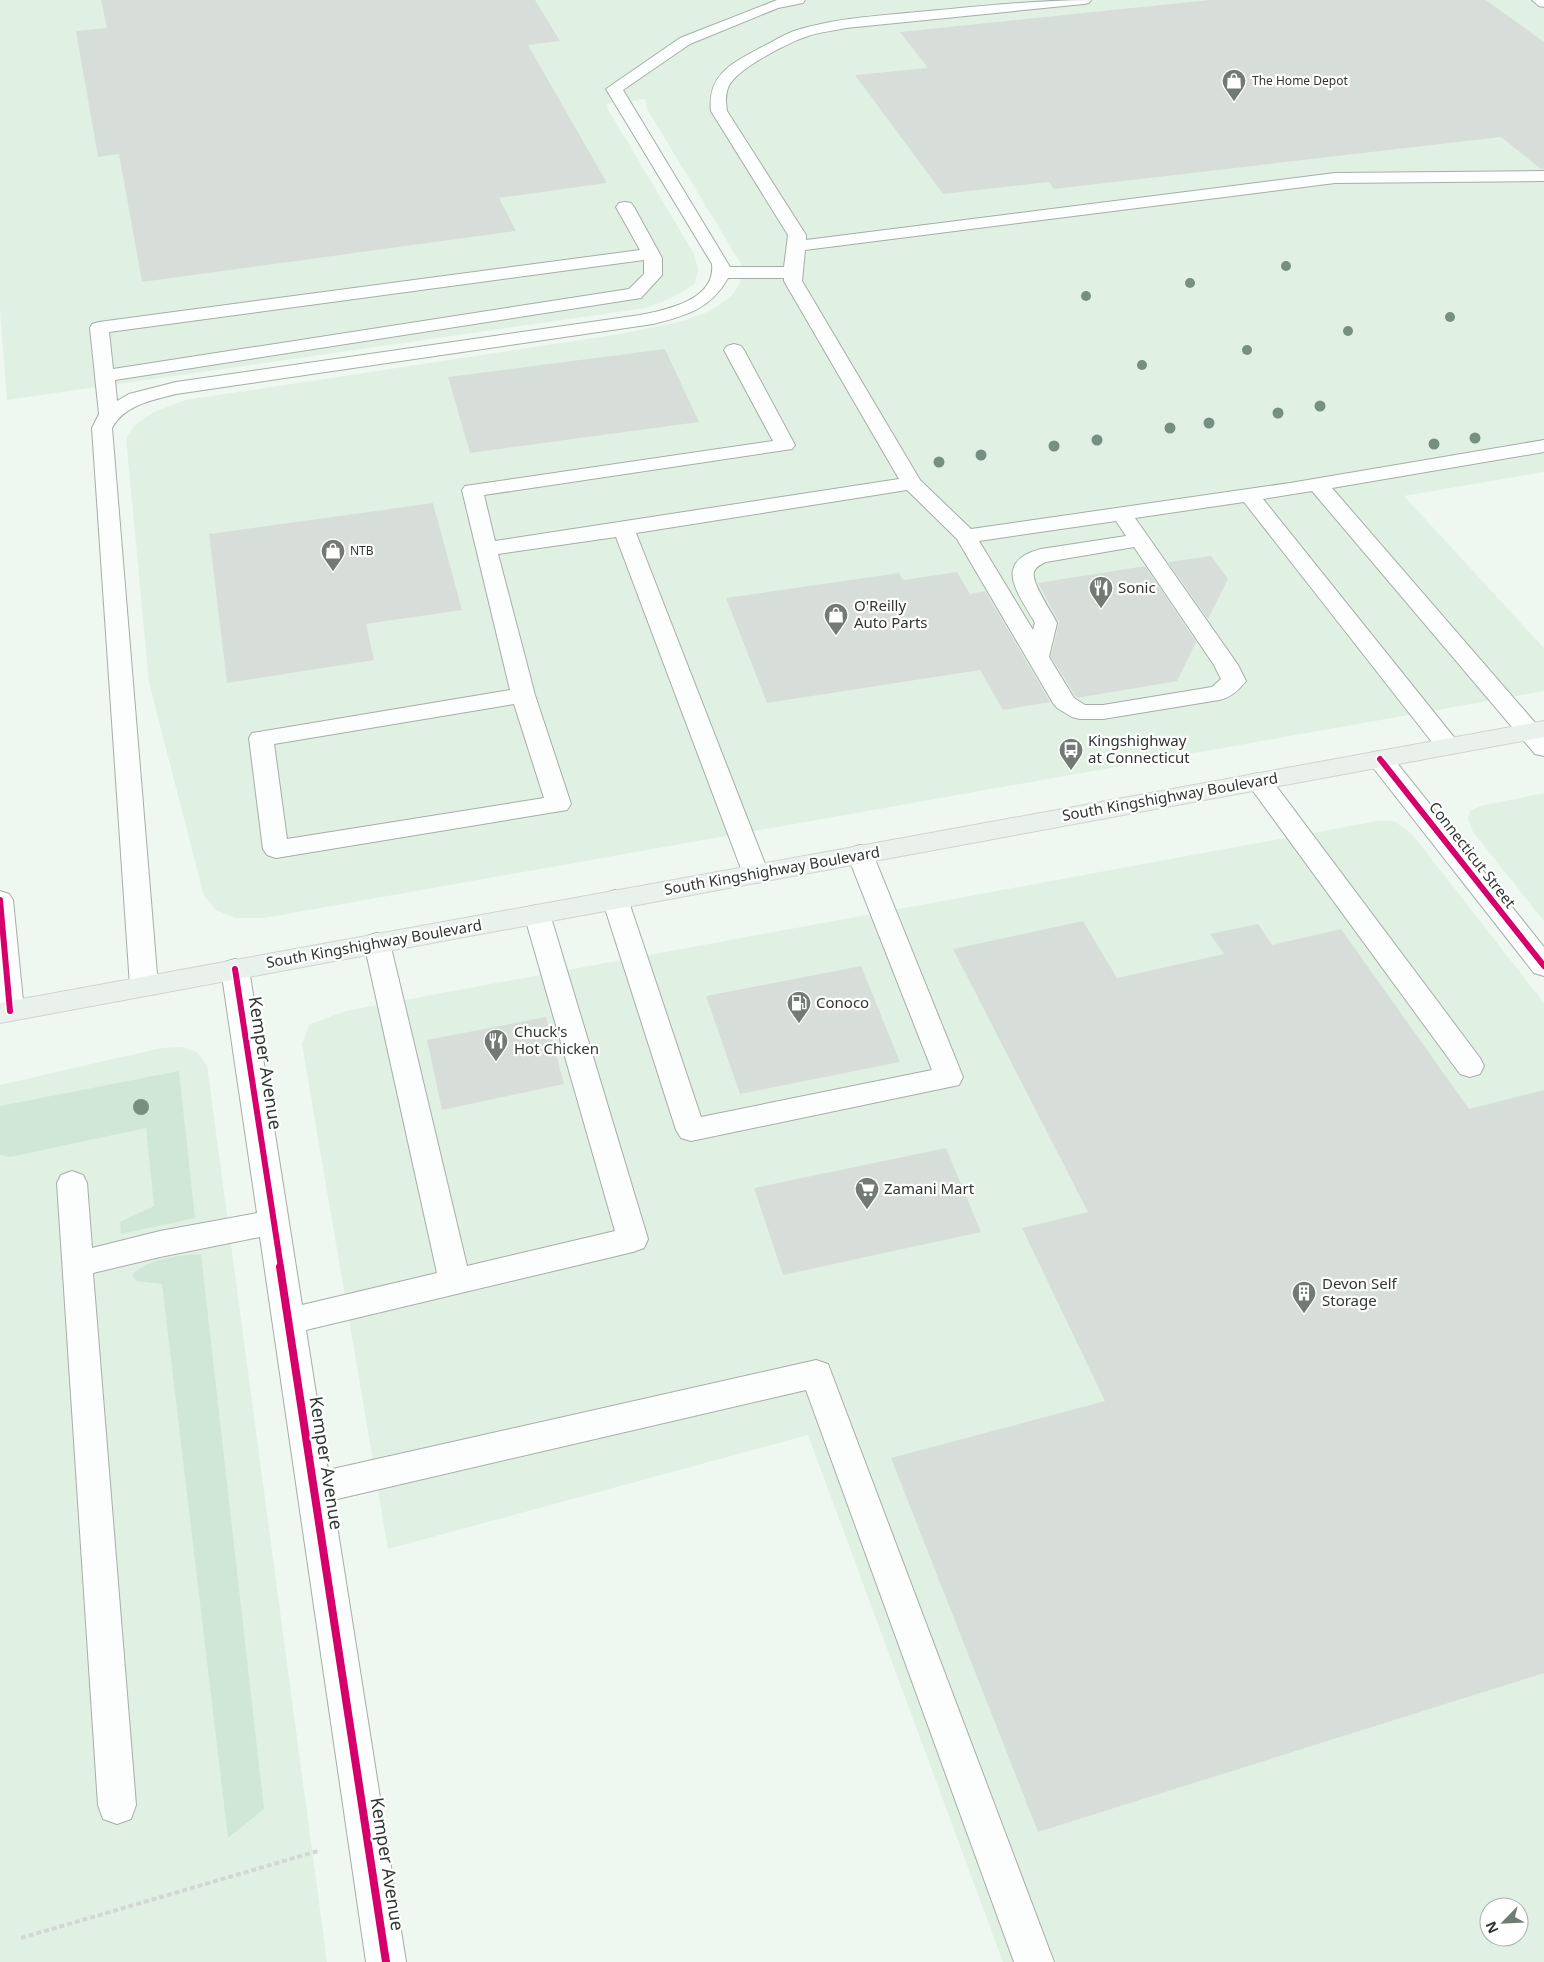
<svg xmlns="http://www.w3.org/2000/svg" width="1544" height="1962" font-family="'Noto Sans',sans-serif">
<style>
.built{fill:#e0f1e4;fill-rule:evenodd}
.green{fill:#d0e7d7}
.building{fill:#d7ded9}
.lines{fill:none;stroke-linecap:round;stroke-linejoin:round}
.minor-casing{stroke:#a6ada7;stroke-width:2}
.major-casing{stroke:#cfd4d0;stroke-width:2}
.path{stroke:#d3d7d4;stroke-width:4;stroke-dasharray:5 3;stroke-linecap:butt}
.minor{fill:#fcfefd;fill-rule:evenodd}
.major{fill:#e9f1ec;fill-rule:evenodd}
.cycleway-far1-casing{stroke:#fff;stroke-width:9}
.cycleway-casing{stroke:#fff;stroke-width:11}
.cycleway-far1{stroke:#d6006c;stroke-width:6}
.cycleway{stroke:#d6006c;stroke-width:8}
.tree{fill:#768f7f}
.labels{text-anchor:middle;stroke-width:4.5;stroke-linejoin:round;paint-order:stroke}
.far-poi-label{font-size:12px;fill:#303732;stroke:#fff;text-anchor:start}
.poi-label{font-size:15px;fill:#303732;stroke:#fff;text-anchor:start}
.street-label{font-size:15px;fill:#303732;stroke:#fff}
.near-street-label{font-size:18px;fill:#303732;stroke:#fff}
</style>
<rect width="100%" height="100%" fill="#eef7f0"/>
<g class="built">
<polygon points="0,0 1544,0 1544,472 1404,496 1544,648 1544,691 264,918 235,918 216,910 204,896 149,683 126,438 134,426 154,412 186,400 620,334 683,321 710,311 732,296 740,282 741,264 647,109 645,99 605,104 694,254 698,269 695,284 669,299 646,308 7,400 0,311"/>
<polygon points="1544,793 1544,921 1473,832 1468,819 1470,811 1480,806"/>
<path d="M 1377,821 L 1394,821 L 1412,834 L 1544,1003 L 1544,1962 L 1003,1962 L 808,1435 L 388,1549 L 302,1044 L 309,1025 L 345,1011 ZM 1489,1907 L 1519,1907 L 1519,1937 L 1489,1937 Z"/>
<polygon points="182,1047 197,1052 207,1065 327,1962 0,1962 0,1085 161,1048"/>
</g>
<g class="green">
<polygon points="179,1071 195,1218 121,1234 120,1222 154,1206 146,1128 10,1157 0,1155 0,1106"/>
<path d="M 201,1254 L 264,1809 L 228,1838 L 162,1284 L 136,1281 L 132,1275 C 146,1259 180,1255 201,1254 Z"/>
</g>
<g class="building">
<polygon points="101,0 535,0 560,41 528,45 607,183 499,198 516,231 142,282 119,154 98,157 76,31 107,28"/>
<polygon points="1209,0 1486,0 1544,42 1544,169 1541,169 1501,137 1054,189 1049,182 943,194 855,75 928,68 900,32"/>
<polygon points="665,349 699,422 470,453 448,377"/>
<polygon points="433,503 462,610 366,624 374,660 227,683 209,534"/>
<polygon points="1211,556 1228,579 1208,619 1168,562"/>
<polygon points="1145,566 1196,642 1177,681 1077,698 1051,657 1059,622 1038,583"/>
<polygon points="957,572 970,594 985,591 1050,702 1003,710 980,670 767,703 726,598 899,573 903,580"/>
<polygon points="1083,921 1117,978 1224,954 1210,934 1258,924 1272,945 1341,929 1469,1109 1544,1090 1544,1673 1038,1832 891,1458 1105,1401 1022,1228 1088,1212 953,949"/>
<polygon points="861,966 900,1062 740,1094 706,996"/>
<polygon points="546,1017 564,1084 442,1110 427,1040"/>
<polygon points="946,1148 981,1232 783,1275 754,1188"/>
</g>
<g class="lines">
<defs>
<g id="minor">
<path d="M 777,0 L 805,0 L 803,3 L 778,8 L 690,44 L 623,90 L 730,267 L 784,267 L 788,235 L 711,111 C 707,75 732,63 760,48 C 773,42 784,34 797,30 C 836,18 877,16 917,12 C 975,7 1033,0 1091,0 L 1089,3 L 1084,4 L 846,28 C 833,31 820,32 808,36 C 789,42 734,70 728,88 C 725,96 726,103 727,111 L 806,235 L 806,240 L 1335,173 L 1544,171 L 1544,181 L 1335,183 L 805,250 L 802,281 L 920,480 L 971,529 L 1290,483 L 1544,440 L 1544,452 L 1332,488 L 1544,733 L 1544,756 L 1535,754 L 1312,491 L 1263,499 L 1457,741 L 1460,746 L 1457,751 L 1448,754 L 1439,751 L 1244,502 L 1135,518 L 1238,665 L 1246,681 C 1239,690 1230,698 1219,700 L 1103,719 L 1080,719 L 1072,717 L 1057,708 L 1053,703 L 957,539 L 907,490 L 636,533 L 769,874 L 765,880 L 756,883 L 747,880 L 743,874 L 616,537 L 498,554 L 535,695 L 571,804 L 567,810 L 276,858 L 267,855 L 263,849 L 249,738 L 252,733 L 510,690 L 462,490 L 465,486 L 773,441 L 724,350 L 727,346 L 734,344 L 741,346 L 744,350 L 795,445 L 792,449 L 484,495 L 495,541 L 899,479 L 784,281 L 784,278 L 728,278 C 711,309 685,316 653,324 L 176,394 C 153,400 124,405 112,428 L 158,986 L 154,993 L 144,996 L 134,993 L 130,986 L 92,428 L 99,414 L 90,328 L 92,324 L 99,322 L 640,250 L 616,207 L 619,203 L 625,202 L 631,203 L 634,207 L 662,258 L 662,275 L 641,298 L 115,380 L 117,401 L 129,394 L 176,382 L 640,315 C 666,310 716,300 712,264 L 606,89 L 680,38 ZM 644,260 L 644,274 L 629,289 L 113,369 L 109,332 ZM 1116,521 L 1126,536 L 1041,549 C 991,562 1019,594 1035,623 L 1033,630 L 979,541 ZM 1134,547 L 1214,665 L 1221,679 L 1212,687 L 1103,705 L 1085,705 L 1074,698 L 1049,657 L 1057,623 C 1052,612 1031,583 1034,572 C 1036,566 1042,564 1046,562 ZM 514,704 L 544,798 L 287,839 L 274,744 Z"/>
<polygon points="1532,0 1544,0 1544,7 1539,6"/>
<polygon points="1380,751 1389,753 1544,947 1544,976 1534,973 1371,765 1368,759 1371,753"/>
<polygon points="1259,773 1268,775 1480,1058 1484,1066 1480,1074 1470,1077 1460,1074 1250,787 1247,781 1250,775"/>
<polygon points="860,845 869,848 873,854 963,1077 959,1085 691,1141 681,1138 676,1130 602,899 606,893 615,890 624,893 628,899 701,1117 932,1070 847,854 851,848"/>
<polygon points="0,891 9,894 13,900 24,1011 20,1018 10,1021 0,1018"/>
<polygon points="537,905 546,907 550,914 648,1239 644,1248 633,1252 306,1330 328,1470 816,1360 828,1364 1054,1962 1014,1962 806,1390 333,1500 406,1962 366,1962 260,1237 160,1257 93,1273 136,1805 131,1819 117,1824 103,1819 98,1805 57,1183 61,1175 72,1171 83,1175 87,1183 92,1248 160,1231 257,1213 221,969 225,962 235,959 245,962 249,969 302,1305 437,1273 364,943 367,936 377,933 387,936 390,943 467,1266 615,1231 524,914 528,907"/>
</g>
<polygon id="major" points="1544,721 1544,737 0,1023 0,1003"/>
</defs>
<use href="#minor" class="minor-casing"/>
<use href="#major" class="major-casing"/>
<polyline class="path" points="21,1938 318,1851"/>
<use href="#minor" class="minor"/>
<use href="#major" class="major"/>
<defs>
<g id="cycleway-far1">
<polyline points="1380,759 1544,966"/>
<polyline points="0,900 10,1011"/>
<polyline points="235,969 281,1268"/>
</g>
<polyline id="cycleway" points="280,1267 386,1962"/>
</defs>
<use href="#cycleway-far1" class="cycleway-far1-casing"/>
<use href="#cycleway" class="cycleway-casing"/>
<use href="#cycleway-far1" class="cycleway-far1"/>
<use href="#cycleway" class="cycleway"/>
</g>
<g class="tree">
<circle cx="1286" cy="266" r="5"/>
<circle cx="1190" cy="283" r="5"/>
<circle cx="1086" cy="296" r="5"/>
<circle cx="1450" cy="317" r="5"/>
<circle cx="1348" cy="331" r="5"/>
<circle cx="1247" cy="350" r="5"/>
<circle cx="1142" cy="365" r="5"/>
<circle cx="1320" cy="406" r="5.5"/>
<circle cx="1278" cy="413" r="5.5"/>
<circle cx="1209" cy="423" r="5.5"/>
<circle cx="1170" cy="428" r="5.5"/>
<circle cx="1475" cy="438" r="5.5"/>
<circle cx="1097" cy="440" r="5.5"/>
<circle cx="1434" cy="444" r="5.5"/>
<circle cx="1054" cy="446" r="5.5"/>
<circle cx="981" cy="455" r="5.5"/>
<circle cx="939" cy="462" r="5.5"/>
<circle cx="141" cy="1107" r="8"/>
</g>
<defs>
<symbol id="shop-pin" viewBox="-11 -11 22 30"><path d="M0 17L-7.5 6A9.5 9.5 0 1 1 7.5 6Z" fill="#727a74" stroke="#fff"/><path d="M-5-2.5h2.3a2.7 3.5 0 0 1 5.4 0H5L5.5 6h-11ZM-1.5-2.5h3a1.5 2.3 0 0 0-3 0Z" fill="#fff"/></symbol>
<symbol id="restaurant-pin" viewBox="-11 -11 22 30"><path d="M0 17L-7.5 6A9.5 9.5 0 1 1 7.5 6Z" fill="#727a74" stroke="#fff"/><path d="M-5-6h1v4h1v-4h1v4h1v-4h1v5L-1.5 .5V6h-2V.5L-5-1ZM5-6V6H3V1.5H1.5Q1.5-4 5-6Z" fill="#fff"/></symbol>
<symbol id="bus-pin" viewBox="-11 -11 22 30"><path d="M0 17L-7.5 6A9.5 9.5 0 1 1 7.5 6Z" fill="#727a74" stroke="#fff"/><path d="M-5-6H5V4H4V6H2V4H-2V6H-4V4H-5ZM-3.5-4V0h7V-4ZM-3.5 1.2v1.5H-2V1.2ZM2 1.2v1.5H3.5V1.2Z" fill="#fff"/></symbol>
<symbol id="fuel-pin" viewBox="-11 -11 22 30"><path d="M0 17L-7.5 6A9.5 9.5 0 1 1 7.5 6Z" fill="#727a74" stroke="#fff"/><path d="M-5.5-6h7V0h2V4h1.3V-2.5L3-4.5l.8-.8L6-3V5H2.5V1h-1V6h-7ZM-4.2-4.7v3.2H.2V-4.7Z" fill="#fff"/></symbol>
<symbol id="supermarket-pin" viewBox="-11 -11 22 30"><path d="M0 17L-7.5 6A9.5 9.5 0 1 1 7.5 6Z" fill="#727a74" stroke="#fff"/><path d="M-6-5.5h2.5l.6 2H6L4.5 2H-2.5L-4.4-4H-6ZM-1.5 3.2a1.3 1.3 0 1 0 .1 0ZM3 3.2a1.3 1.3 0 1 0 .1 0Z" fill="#fff"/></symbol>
<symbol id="building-pin" viewBox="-11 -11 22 30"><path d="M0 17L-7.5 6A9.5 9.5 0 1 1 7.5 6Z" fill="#727a74" stroke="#fff"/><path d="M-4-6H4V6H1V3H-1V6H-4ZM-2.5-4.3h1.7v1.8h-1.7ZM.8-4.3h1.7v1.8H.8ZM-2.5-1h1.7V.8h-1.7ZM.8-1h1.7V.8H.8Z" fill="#fff"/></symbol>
</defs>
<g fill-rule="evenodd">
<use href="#shop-pin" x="1220" y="67" width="28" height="38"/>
<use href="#shop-pin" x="319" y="537" width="28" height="38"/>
<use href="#restaurant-pin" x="1087" y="574" width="28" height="38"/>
<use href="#shop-pin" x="822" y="601" width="28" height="38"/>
<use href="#bus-pin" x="1057" y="736" width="28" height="38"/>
<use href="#fuel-pin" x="785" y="989" width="28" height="38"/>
<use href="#restaurant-pin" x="482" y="1027" width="28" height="38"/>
<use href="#supermarket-pin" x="853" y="1175" width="28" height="38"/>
<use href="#building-pin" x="1290" y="1279" width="28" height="38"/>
</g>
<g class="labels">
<g class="far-poi-label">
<text x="1252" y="85">The Home Depot</text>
<text x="350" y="555">NTB</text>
</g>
<g class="poi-label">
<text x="1118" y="593">Sonic</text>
<text x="854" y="611">O'Reilly<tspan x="854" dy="17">Auto Parts</tspan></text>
<text x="1088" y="746">Kingshighway<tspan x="1088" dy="17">at Connecticut</tspan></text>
<text x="816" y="1008">Conoco</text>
<text x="514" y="1037">Chuck's<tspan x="514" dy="17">Hot Chicken</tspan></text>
<text x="884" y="1194">Zamani Mart</text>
<text x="1322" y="1289">Devon Self<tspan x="1322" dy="17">Storage</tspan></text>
</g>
<g class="street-label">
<text transform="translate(1170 797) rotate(-10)" y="5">South Kingshighway Boulevard</text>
<text transform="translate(1472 855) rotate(52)" y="5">Connecticut Street</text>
<text transform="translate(772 871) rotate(-10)" y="5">South Kingshighway Boulevard</text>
<text transform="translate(374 944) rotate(-10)" y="5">South Kingshighway Boulevard</text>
</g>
<g class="near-street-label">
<text transform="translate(265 1063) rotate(81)" y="6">Kemper Avenue</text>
<text transform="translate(326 1463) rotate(81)" y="6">Kemper Avenue</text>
<text transform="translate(387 1864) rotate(81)" y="6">Kemper Avenue</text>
</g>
</g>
<g transform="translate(1504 1922) rotate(246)"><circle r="24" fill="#ffffff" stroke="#acafad"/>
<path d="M0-4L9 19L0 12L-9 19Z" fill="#727a74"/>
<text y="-8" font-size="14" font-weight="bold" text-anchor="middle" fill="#303732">N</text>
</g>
</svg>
